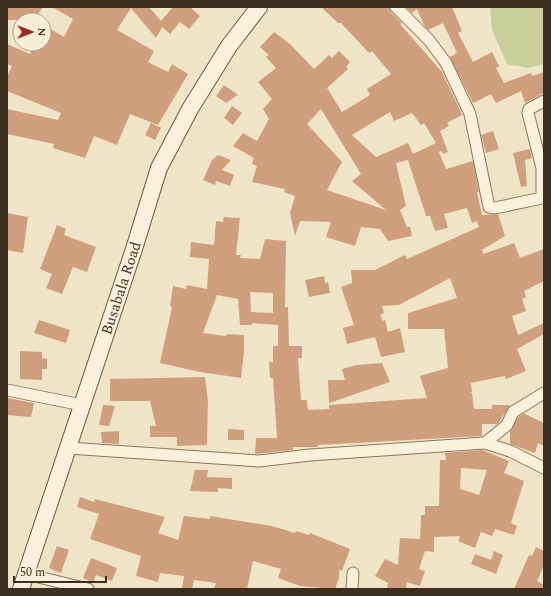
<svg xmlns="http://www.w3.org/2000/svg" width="551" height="596" font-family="Spectral,serif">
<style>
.green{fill:#c9cf9b}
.building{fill:#cf9f7d;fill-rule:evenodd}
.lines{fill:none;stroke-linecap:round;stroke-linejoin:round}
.street-casing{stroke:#8d765c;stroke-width:13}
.secondary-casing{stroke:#6f573f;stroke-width:18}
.street{stroke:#faf1dc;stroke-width:11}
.secondary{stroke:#faf1dc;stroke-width:16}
.labels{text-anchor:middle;stroke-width:4;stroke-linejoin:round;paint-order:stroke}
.street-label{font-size:15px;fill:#3d2e20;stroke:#f7eed8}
</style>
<rect width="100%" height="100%" fill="#f0e4c8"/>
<polygon class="green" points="490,7 544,7 544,64 528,68 507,64 492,30"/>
<g class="building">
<polygon points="7,7 43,7 34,20 7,20"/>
<polygon points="52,7 149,7 161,21 173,7 190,7 200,16 189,29 180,22 170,34 162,27 156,38 131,8 117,30 154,51 148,62 168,72 172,64 188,74 158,125 130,114 117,145 94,136 85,158 53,148 54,144 7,134 7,109 58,120 61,113 7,91 7,77 12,66 7,64 7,44 30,54 35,44 44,44 44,25 64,37 73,19"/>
<path d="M 321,7 L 389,7 L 391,12 L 402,23 L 400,24 L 442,72 L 460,110 L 462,115 L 447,123 L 449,126 L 440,131 L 448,152 L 443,154 L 442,151 L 439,152 L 446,169 L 473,161 L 479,192 L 477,192 L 482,215 L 498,214 L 505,236 L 482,250 L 483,254 L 514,243 L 520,258 L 544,249 L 544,281 L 524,291 L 526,297 L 522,299 L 526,311 L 512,316 L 518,335 L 544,323 L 544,334 L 517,349 L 526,371 L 506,379 L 505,376 L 471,383 L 472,392 L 470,393 L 472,393 L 474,409 L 492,409 L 492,405 L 510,405 L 498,424 L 482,424 L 482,436 L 318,445 L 318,447 L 293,447 L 293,450 L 255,454 L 256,438 L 277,438 L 273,378 L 270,378 L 269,362 L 273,362 L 273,346 L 278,346 L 278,325 L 252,323 L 252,325 L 240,325 L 238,299 L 217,295 L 203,333 L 226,336 L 227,334 L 244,335 L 244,352 L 241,378 L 200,372 L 160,363 L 172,307 L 170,306 L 173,286 L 186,289 L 187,285 L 207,289 L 209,259 L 190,257 L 191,242 L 214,245 L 216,221 L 223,222 L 224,217 L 240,218 L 236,255 L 241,255 L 240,258 L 260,259 L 265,239 L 286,241 L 285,307 L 288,307 L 289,346 L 302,346 L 302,358 L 298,358 L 301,400 L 307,400 L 308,410 L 329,409 L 329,405 L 427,398 L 420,376 L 448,368 L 444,329 L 408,329 L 408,313 L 457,298 L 450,278 L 399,305 L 382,306 L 384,313 L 380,315 L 383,321 L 385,320 L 388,332 L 400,328 L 405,352 L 381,357 L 375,337 L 347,344 L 343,328 L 354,325 L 341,287 L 352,283 L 351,270 L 375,270 L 405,255 L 407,259 L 479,227 L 477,221 L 472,223 L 467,208 L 444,214 L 448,228 L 435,231 L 430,216 L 426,216 L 408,160 L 396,163 L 406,206 L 400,210 L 407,227 L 410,227 L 412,236 L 388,241 L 380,229 L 361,227 L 355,246 L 326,237 L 331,222 L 300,221 L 295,236 L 290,213 L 295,196 L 284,192 L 285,189 L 252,182 L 257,166 L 252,164 L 254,158 L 233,146 L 243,133 L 257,141 L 269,119 L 263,109 L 272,99 L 258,82 L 276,68 L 266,57 L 269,55 L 260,47 L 274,32 L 290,44 L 314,69 L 329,55 L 332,58 L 339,51 L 350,62 L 346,67 L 348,69 L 327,88 L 342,112 L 370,95 L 367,89 L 391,74 L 372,51 L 369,53 L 341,23 L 338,23 ZM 321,109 L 361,174 L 352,181 L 386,210 L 327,190 L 342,162 L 307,124 ZM 390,112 L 394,121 L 412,113 L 421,125 L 424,123 L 436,143 L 413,154 L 408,143 L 376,157 L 352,135 ZM 250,292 L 273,293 L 273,313 L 251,312 Z"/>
<polygon points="406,7 452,7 462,31 458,33 473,62 492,52 499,66 496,68 504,83 531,73 532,76 544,72 544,93 525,103 521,91 496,103 491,94 473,103 450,57 457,53 443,23 428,30 424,25 417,9 412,13"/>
<polygon points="224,85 238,95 226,103 216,96"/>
<polygon points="232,106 242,113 233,125 224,118"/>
<polygon points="151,123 161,128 155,140 145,135"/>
<polygon points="493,131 499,149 486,153 481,135"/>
<polygon points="530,149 532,158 525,160 527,186 521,187 513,153"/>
<polygon points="218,155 231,160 222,170 234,175 230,186 216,181 215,185 203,180 212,160"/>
<polygon points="7,213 28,217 23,253 7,250"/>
<polygon points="57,225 66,229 64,235 96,247 87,272 73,267 62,294 46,288 52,274 40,269"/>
<polygon points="324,276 325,283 328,282 330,293 309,297 305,280"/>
<polygon points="39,320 70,330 66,343 34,333"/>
<polygon points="20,351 42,352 42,358 47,359 47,369 42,369 42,380 20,379"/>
<polygon points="382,363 390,382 329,403 328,380 345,380 342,369 356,365"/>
<polygon points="205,377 208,401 207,445 177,446 177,437 150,437 150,426 156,426 150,401 110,401 110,379"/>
<polygon points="7,398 34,403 31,417 7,415"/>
<polygon points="103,405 115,406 109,426 99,425"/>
<polygon points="525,413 525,414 544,423 544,446 538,443 535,453 510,444 510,431 518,417"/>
<polygon points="228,429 244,430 244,440 228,440"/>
<polygon points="119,431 119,444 102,443 101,432"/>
<path d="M 482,450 L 509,461 L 504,473 L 524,481 L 511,523 L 517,526 L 514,535 L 495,529 L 492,536 L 481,532 L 475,548 L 458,541 L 460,536 L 434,537 L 434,552 L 425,551 L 419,569 L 425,571 L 420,586 L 407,582 L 406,589 L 387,589 L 388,583 L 375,576 L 385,559 L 398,565 L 400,538 L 420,539 L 421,515 L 425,515 L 425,506 L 439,506 L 440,460 L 446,460 L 445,453 ZM 461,468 L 487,470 L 479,495 L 460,489 Z"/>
<polygon points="195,470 208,470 207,477 232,478 232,489 218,488 218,492 190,491"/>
<polygon points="80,497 94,502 95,499 165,517 158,533 178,540 184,516 210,519 210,516 272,526 295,533 296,531 309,535 310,533 350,549 342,571 339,570 339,578 335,589 300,586 278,578 281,569 253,561 247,589 214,589 216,583 194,580 192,589 182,589 184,576 160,573 158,582 136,576 141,556 90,539 99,514 77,507"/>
<polygon points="57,546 69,550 61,573 49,568"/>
<polygon points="536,547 544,551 544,565 537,581 544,585 544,589 514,589 529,555 532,556"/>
<polygon points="494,551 503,555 496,574 471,564 475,554 491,560"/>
<polygon points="91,558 117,568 112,581 96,575 93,582 83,578"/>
</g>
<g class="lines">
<defs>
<g id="street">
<polyline points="396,7 429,40 446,63 470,114 489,207 495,208 542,198 542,168 528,113 529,109 544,101"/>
<polyline points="7,390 82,405"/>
<polyline points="485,443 507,425 513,412 544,393"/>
<polyline points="68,448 259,461 310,455 485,443 510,451 544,468"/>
<polyline points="26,574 88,589"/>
<polyline points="352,589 353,573"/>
</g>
<g id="secondary">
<path id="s1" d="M 21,589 L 134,249 L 159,168 L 190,109 L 229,46 L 259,7"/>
</g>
</defs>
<use href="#street" class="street-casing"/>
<use href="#secondary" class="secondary-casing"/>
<use href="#street" class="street"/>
<use href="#secondary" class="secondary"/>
</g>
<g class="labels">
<g class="street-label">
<text dy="5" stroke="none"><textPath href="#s1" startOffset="317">Busabala Road</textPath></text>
</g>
</g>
<rect width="551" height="596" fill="none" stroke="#3d2e20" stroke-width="16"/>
<g transform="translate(32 32) rotate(90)"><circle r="19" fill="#f7eed8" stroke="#ada18e"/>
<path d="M0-3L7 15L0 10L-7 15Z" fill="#9e2a2b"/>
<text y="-6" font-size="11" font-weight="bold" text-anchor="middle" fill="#3d2e20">N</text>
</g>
<path d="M14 576v6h92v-6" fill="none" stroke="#3d2e20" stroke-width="2"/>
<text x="20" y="576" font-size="12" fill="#3d2e20" stroke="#f7eed8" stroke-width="3" paint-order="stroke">50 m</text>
</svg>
